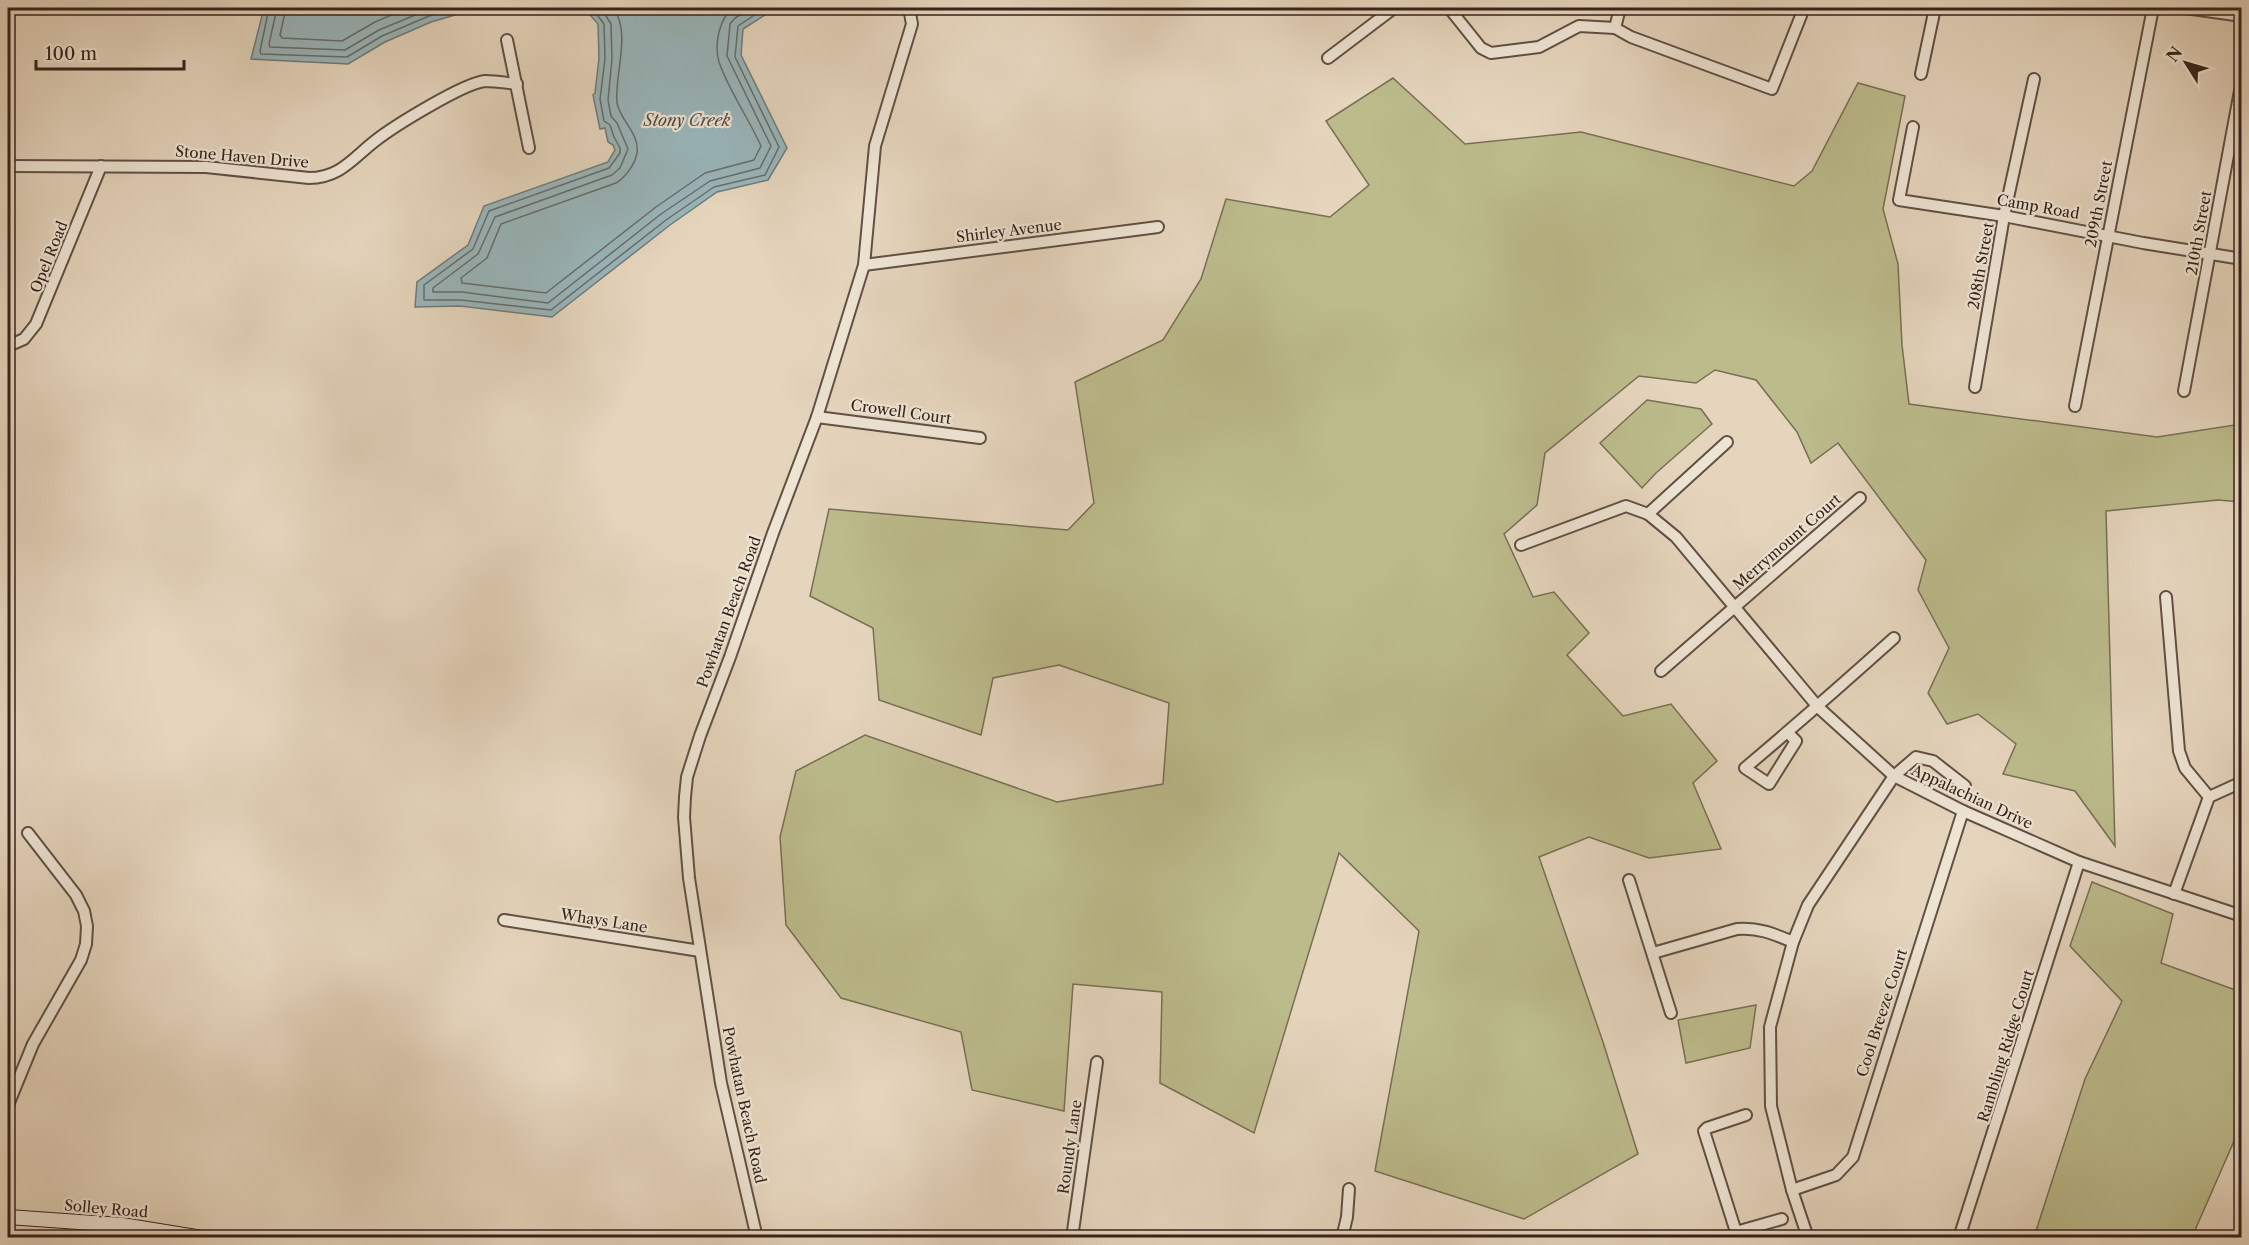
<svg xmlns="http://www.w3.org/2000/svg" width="2249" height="1245" font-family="'Libre Caslon Text',serif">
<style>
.green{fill:#bcbb8c;stroke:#786f54;stroke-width:1.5}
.water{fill:#99b6bb;stroke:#717b7b;stroke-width:1.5}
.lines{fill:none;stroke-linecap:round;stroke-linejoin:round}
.shore{stroke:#676c6c;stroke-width:1.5}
.street-casing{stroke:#615044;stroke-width:14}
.secondary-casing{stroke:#35231c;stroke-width:16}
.street{stroke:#eee4d4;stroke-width:10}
.secondary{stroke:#eee4d4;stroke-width:14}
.labels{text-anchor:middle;stroke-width:4.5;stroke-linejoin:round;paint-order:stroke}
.street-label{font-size:15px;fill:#35231c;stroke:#eee4d4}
.water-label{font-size:16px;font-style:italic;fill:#4e4844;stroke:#eee4d4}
</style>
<rect width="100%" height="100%" fill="#e5d5bd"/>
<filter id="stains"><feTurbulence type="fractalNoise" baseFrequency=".00333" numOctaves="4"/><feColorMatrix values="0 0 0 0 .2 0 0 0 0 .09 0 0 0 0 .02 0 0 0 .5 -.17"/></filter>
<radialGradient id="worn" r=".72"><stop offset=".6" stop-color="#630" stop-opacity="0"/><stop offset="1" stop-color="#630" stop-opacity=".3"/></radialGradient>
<g class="green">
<polygon points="1393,78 1465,144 1581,132 1794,186 1812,171 1858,83 1905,96 1883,209 1898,264 1902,345 1909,404 2157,437 2241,424 2241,502 2218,500 2106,511 2115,846 2075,791 2003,774 2016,744 1978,714 1947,724 1928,693 1949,648 1918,590 1926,560 1838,443 1811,463 1797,432 1756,380 1715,370 1696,383 1639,376 1545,453 1537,505 1504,534 1533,597 1554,592 1589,633 1567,655 1623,716 1671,704 1717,761 1693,783 1721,849 1649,858 1589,837 1539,857 1603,1042 1638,1154 1524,1219 1375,1171 1419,931 1339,853 1254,1133 1160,1083 1162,992 1073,984 1064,1111 972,1090 961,1032 841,998 786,925 780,837 796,771 865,735 1057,802 1163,784 1169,703 1059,665 993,678 981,735 879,700 873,628 810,596 829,509 1068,530 1094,503 1075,382 1163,340 1201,279 1226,199 1330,217 1369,185 1326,121"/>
<polygon points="1647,400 1701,409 1712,424 1656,473 1642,488 1600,443"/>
<polygon points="2092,882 2173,914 2161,963 2241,992 2241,1125 2192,1237 2034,1237 2085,1079 2122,1001 2070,946"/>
<polygon points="1756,1005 1750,1048 1686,1063 1678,1020"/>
</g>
<g class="water">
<polygon points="264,8 479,8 431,22 385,42 348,64 251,59"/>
<polygon points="584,8 776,8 743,29 741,55 787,148 768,180 717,192 670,225 552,317 460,306 415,307 417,282 468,245 484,206 608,162 615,150 613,145 608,142 605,128 600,129 593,95 595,93 599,58 598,24"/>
</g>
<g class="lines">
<g class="shore">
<polyline points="269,8 260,51 261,54 347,57 382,36 429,16 458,8"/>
<polyline points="277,8 269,44 270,47 345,50 379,30 432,8"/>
<polyline points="286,8 280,35 282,38 342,41 375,22 408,8"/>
<polyline points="592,8 604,24 605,59 600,99 604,121 610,125 614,137 620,148 620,153 609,168 489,211 473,249 424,285 424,300 461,300 551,310 666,220 714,187 765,175 779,147 735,57 738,26 765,8"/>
<polyline points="601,8 611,24 612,59 608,100 611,116 617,123 628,149 620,168 612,175 495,217 478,254 433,288 433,292 462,292 548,303 661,214 710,181 760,168 771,146 727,56 730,24 735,18 751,8"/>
<path d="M 613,8 C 632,32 614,75 617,103 C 620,120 640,134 637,153 C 635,164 626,177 616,183 L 501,224 L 487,258 L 461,278 L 462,283 L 546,293 L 656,207 L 705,173 L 754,160 L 761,146 C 749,119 728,89 719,62 C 714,45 719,17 734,8"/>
</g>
<defs>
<g id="street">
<polyline points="1449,8 1481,48 1491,53 1539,47 1579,26 1615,28 1631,37 1772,89 1804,8"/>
<polyline points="2185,8 2242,16"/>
<polyline points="1615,28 1620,8"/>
<polyline points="507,40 529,148"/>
<polyline points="1328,58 1394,8"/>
<polyline points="1921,74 1935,8"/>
<polyline points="1913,127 1899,200 2004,216 2143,243 2242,259"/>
<path d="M 8,166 L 206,167 L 309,178 C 340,178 353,158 375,141 C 394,126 464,83 485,81 C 495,81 507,83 517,84"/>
<polyline points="864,265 1158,227"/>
<polyline points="8,346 24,339 36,324 101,166"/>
<polyline points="1975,387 2004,216 2034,79"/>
<polyline points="2184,391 2242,80"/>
<polyline points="2075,406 2153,8"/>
<polyline points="817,417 980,438"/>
<polyline points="1648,514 1727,442"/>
<polyline points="1521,545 1626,506 1648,514 1676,537 1818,707 1894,776 1963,811 2079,862 2242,916"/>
<polyline points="2166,597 2179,751 2185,768 2209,797"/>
<polyline points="1661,671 1860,498"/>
<path d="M 1787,732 L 1796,741 L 1769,784 L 1745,768 C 1796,725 1845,682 1894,638"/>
<polyline points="1629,880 1671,1013"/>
<polyline points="2174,894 2209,797 2242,782"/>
<polyline points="504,920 700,951"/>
<path d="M 1653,953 L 1737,929 C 1758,927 1774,934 1793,942"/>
<polyline points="8,1105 33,1044 81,960 86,944 87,926 84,911 76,895 28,833"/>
<polyline points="1746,1115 1707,1128 1704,1131 1736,1232 1782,1219"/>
<polyline points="1792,1190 1836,1175 1853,1157 1963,811"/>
<polyline points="757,1238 721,1083 689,878 684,817 685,797 687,777 700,736 730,657 773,533 817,417 864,265 875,146 912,24 909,8"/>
<polyline points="1072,1238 1097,1062"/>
<polyline points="1342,1238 1347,1217 1349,1189"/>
<polyline points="1808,1238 1792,1190 1771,1106 1770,1027 1793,942 1808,905 1894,776 1916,757 1933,761 1965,786"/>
<polyline points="1959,1238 2079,862"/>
</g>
<polyline id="secondary" points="8,1217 122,1225 202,1238"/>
</defs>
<use href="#street" class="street-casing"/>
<use href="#secondary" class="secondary-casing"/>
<use href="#street" class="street"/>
<use href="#secondary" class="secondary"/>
</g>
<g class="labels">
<g class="street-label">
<text transform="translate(242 157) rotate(5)" y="5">Stone Haven Drive</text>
<text transform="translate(2099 204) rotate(-79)" y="5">209th Street</text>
<text transform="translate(2038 207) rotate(10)" y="5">Camp Road</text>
<text transform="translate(1009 231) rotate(-7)" y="5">Shirley Avenue</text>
<text transform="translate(2199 233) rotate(-80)" y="5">210th Street</text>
<text transform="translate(49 257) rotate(-68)" y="5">Opel Road</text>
<text transform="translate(1981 266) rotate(-80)" y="5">208th Street</text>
<text transform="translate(901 412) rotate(8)" y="5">Crowell Court</text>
<text transform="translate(1787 542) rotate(-41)" y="5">Merrymount Court</text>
<text transform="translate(729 612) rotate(-70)" y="5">Powhatan Beach Road</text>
<text transform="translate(1972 797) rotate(25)" y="5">Appalachian Drive</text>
<text transform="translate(604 921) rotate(9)" y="5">Whays Lane</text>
<text transform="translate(1882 1013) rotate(-72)" y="5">Cool Breeze Court</text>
<text transform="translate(2006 1046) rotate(-73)" y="5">Rambling Ridge Court</text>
<text transform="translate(744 1105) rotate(78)" y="5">Powhatan Beach Road</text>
<text transform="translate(1070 1147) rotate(-82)" y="5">Roundy Lane</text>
<text transform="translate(106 1209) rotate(5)" y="5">Solley Road</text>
</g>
<g class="water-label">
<text x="687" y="126">Stony Creek</text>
</g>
</g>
<rect width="2249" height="1245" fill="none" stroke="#e5d5bd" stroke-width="30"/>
<rect x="9" y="9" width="2231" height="1227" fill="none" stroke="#35231c" stroke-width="3"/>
<rect x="15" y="15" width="2219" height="1215" fill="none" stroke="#35231c" stroke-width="1.5"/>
<g transform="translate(2186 63) rotate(307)" stroke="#eee4d4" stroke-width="4.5" paint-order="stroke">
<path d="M0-4.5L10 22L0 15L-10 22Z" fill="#35231c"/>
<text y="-9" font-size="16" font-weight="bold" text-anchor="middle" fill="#35231c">N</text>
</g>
<path d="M36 60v9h148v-9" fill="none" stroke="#35231c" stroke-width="3"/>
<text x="45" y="60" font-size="18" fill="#35231c" stroke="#eee4d4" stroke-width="4.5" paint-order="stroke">100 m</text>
<rect width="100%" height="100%" filter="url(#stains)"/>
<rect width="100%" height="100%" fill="url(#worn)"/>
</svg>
